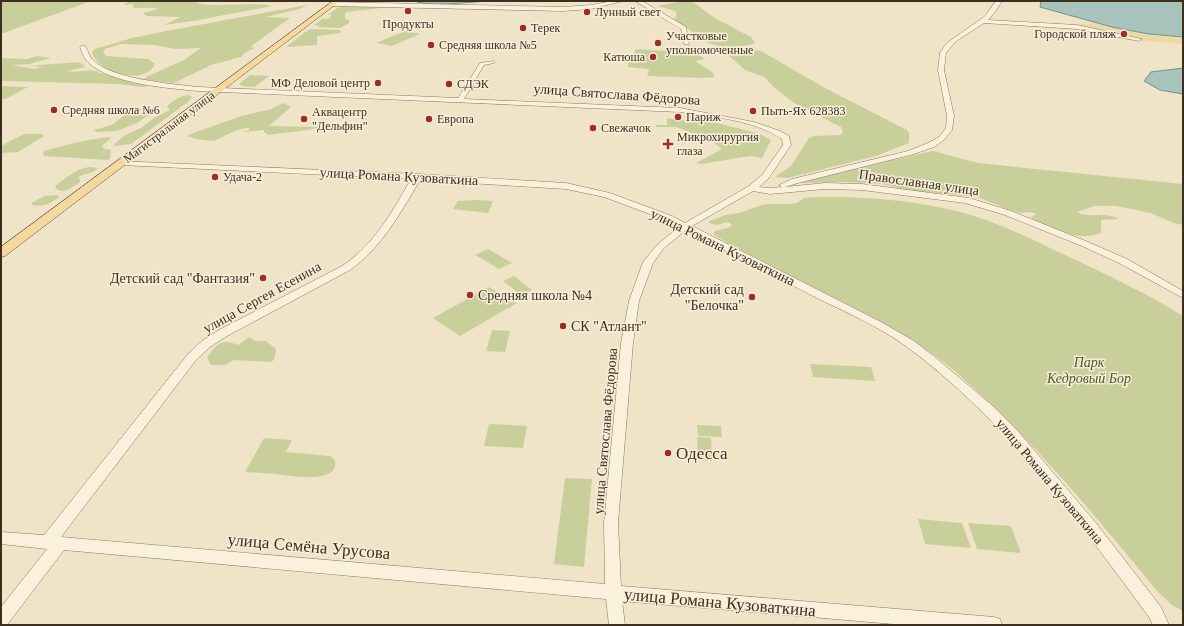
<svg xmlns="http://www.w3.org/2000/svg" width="1184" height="626" font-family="'Times New Roman',serif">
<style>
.green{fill:#c9cf9b}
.sand{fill:#ecd9a5}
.water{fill:#a9c4bc;stroke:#6f938a}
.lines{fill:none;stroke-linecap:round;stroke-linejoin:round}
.minor-casing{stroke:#8d765c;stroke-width:1}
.major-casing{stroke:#5b4430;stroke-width:1}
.minor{fill:#faf1dc;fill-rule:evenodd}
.major{fill:#f3d9a0;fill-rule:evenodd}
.poi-dot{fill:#9e2a2b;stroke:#f7eed8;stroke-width:1.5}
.labels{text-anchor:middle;stroke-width:3;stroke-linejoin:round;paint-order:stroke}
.far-poi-label{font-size:12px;fill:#3d2e20;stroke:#f7eed8;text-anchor:start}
.far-street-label{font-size:12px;fill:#3d2e20;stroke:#f7eed8}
.street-label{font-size:14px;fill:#3d2e20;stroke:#f7eed8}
.poi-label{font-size:14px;fill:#3d2e20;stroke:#f7eed8;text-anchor:end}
.park-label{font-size:14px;font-style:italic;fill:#4d5a26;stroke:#f7eed8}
.near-poi-label{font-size:17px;fill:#3d2e20;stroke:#f7eed8;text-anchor:start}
.near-street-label{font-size:17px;fill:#3d2e20;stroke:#f7eed8}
</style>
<rect width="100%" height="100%" fill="#f0e4c8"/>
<g class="green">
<polygon points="1,1 91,1 1,34"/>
<path d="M 130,1 L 194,1 C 206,10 254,0 272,6 L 193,21 L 164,25 L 181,17 L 147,16 L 143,13 L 158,9 C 150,6 142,9 134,8 L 132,4 L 123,5 Z"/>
<path d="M 682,1 L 692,1 L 713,17 L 751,37 L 755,43 C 744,48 712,48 704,40 L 713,38 L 693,32 L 674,20 L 677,14 L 675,11 L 657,6 Z"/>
<path d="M 307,5 L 300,9 L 265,17 L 290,18 L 250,47 L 255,48 L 246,52 L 241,57 L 211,65 L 174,83 L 145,80 L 146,77 L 184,60 L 201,48 L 176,49 L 154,45 L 121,44 L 105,49 L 103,52 L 106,56 L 149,59 L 155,64 C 145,87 96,72 92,52 L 95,49 L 132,38 L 166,31 Z"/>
<polygon points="345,6 377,7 381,8 346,12 345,14 345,19 349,20 349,23 340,28 316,27 320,26 314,25 322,19 328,19 332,15 328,15 337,8"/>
<polygon points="311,29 340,30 341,33 317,36 317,45 286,47 308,30"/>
<polygon points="405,31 420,34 392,46 376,43"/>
<polygon points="635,49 665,51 673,54 697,53 705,59 695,61 712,72 715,77 704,78 647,76 649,69 628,67 629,59 634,59"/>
<polygon points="734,49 761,51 825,88 907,130 909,133 909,143 876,156 788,178 776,177 776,176 791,166 809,138 814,136 839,135 843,133 841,127 794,103 775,88 764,77 745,70 729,56 728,51"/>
<path d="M 37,56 L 51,58 L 30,64 L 12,65 L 35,69 L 42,67 L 29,66 L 78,62 L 84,65 L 85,67 L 67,71 C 78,73 88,68 99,72 L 99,73 L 108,74 L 151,86 L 141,87 L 119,84 L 1,81 L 1,58 L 27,59 Z"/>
<polygon points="250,75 269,76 255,87 243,86 239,84"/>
<polygon points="1,86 28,87 5,99 1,99"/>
<path d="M 189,95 L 192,97 L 188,102 L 131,144 L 114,146 L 114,144 L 127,134 L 141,128 L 154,118 L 170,110 L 167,107 C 172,100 181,96 189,95 Z"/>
<path d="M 283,103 L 291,107 L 269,126 L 320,127 C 303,132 285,132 268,135 L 264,132 L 264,130 L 242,132 L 249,130 L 249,128 C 235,128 229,135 216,140 C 209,142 194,139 187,136 L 196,132 L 242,116 L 271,109 Z"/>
<polygon points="136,109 141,110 139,112 140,113 153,112 137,123 117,131 96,132 94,130 112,125 131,110"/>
<polygon points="690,116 760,134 771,140 762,158 750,156 702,164 696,163 722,149 710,140 676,127 656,127 656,125 667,125 667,118 687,121"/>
<polygon points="24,134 42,134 44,136 18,152 1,153 1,146"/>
<path d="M 110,137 L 111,138 L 102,146 L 104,149 L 111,150 L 110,159 L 107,160 L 44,156 L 43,153 L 44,151 C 66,145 87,139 110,137 Z"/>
<path d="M 933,151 L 978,163 L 1183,184 L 1183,225 L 1173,223 L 1151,213 L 1116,206 L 1095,206 L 1077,212 C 1089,219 1106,211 1119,219 L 1101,220 L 1101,233 C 1077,243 1055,228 1032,219 L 1031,217 L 1037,214 L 1030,212 L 1020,213 L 1009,210 L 978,197 L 906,190 L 882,184 L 846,182 L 802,183 L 800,181 Z"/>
<path d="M 90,167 L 98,168 L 93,172 L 79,176 L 80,182 C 71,188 66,194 56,189 L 55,186 C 66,178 77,168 90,167 Z"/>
<path d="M 57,195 L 59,197 C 49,204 44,207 32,205 L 32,203 L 44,196 Z"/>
<path d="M 818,197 C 872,196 939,202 989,221 C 1016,231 1041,244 1067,256 C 1106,274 1146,293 1183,316 L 1183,611 L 1172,605 L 1159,593 C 1108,532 1058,470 1001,414 C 978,392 954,368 928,351 C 881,319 829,296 779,270 C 757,258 733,248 713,234 L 715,231 L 730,227 L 732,225 L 728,222 L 717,225 L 709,223 L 709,221 L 726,215 L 739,213 L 765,204 L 790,204 L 797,203 L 804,198 Z"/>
<polygon points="474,200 493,201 488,213 453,209 458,201"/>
<polygon points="488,249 512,263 499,269 475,255"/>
<polygon points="514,276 532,290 521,295 503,281"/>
<polygon points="489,287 517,303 460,336 433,318"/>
<polygon points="492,330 510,331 505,352 486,351"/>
<path d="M 249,337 L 256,341 L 266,341 L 276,349 L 275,357 L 272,362 L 234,360 L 225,365 L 211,365 L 207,357 C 218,344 220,338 238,345 Z"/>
<polygon points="810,364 871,367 875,381 813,377"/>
<polygon points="489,424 527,426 523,448 484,446"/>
<polygon points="697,425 721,426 722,437 698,436"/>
<polygon points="697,437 711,438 712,461 698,460"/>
<path d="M 264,438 L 292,440 L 286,452 L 330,456 L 335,460 C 340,486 288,475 275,474 L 276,471 L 274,474 L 245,472 Z"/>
<polygon points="565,478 592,479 584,567 554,564"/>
<polygon points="918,519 962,523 971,548 925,544"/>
<polygon points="968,523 1011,526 1021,553 977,549"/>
</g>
<polygon class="sand" points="1092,23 1151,35 1183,39 1183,44 1128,40 1109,37 1101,33 1072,28 1078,24"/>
<g class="water">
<polygon points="421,1 489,1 448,4 428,4 417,2"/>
<polygon points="1041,1 1183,1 1183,37 1149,34 1112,27 1040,7"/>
<polygon points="1183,68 1183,94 1160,90 1144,81 1151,72"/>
</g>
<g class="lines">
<defs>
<g id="minor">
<polygon points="613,1 623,1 591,9 563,11 332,6 329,4 332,2 563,7 591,5"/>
<polygon points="635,1 642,1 686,27 689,45 684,44 681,29"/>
<path d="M 996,1 L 1002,1 L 995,12 L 988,20 L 1077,25 L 1142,39 L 1139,41 L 1077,29 L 984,23 L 955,42 L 946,53 L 944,70 L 954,116 L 952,130 L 944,140 L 934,147 L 914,154 L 798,183 L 785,187 L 825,183 L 862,184 L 969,198 L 1011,211 L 1088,242 L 1127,259 L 1183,291 L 1183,298 L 1119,263 L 1082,246 L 1005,215 L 965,203 L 862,190 L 825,189 L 770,194 L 753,191 L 692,226 L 881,322 L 914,341 L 936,358 L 994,407 L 1017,430 L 1096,523 L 1161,607 L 1169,625 L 1153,625 L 1149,617 C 1077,520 1006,420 907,347 C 881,328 850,314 821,300 C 776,277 731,254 686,230 L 664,248 L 653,263 L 639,301 L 633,343 L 618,523 L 621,586 L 994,617 L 1000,619 L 1002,625 L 905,625 L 622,601 L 625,625 L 609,625 L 606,599 L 64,550 L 7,625 L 1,625 L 1,607 L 47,549 L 1,544 L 1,532 L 44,535 L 188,354 L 202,341 L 219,330 L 342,266 C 375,244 392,212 411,179 L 121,165 L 117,163 L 118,161 L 417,174 L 566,183 L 610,193 L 672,216 L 685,223 L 749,186 L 762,175 L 783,145 L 782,139 C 754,120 713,117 680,112 L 198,91 C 168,88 111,84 89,63 C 84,59 82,52 80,47 L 81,46 L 85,46 C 88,50 89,56 92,59 C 109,79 172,84 198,87 L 458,98 L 480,63 L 494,61 L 494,63 L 484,65 L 464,99 L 680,108 L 754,122 L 780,131 L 789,136 L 791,145 L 768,179 L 759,187 L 770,188 L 782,187 L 779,185 L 792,179 L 908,151 L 928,143 L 939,137 L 946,128 L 947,116 L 938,70 L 940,53 L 945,45 L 951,40 L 984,17 ZM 420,180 L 566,189 L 604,197 L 666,220 L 679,227 L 658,244 L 643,262 L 629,301 L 621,343 L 604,523 L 605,584 L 61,537 L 196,360 L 210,347 L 227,336 L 350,270 C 382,247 400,214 420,180 Z"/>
</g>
<polygon id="major" points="333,1 340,1 5,256 1,257 1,247"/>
</defs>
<use href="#minor" class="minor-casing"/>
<use href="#major" class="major-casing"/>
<use href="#minor" class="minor"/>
<use href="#major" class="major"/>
</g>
<g class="poi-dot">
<circle cx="408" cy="11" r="4"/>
<circle cx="587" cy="12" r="4"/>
<circle cx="523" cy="28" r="4"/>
<circle cx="1124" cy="34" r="4"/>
<circle cx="658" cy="43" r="4"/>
<circle cx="431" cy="45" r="4"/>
<circle cx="653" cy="57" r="4"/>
<circle cx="378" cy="83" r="4"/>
<circle cx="449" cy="84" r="4"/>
<circle cx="54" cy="110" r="4"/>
<circle cx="753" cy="111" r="4"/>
<circle cx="678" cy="117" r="4"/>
<circle cx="304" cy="119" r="4"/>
<circle cx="429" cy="119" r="4"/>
<circle cx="593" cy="128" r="4"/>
<path d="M666 138h4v4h4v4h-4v4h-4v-4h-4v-4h4z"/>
<circle cx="215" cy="177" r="4"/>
<circle cx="263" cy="278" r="4"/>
<circle cx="470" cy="295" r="4"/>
<circle cx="752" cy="297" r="4"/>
<circle cx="563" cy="326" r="4"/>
<circle cx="668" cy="453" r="4"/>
</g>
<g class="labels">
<g class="far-poi-label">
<text x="595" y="16">Лунный свет</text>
<text x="408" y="28" text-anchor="middle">Продукты</text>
<text x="531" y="32">Терек</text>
<text x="1116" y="38" text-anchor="end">Городской пляж</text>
<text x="666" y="40">Участковые<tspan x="666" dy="14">уполномоченные</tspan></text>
<text x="439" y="49">Средняя школа №5</text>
<text x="645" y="61" text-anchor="end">Катюша</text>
<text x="370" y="87" text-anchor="end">МФ Деловой центр</text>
<text x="457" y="88">СДЭК</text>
<text x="62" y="114">Средняя школа №6</text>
<text x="761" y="115">Пыть-Ях 628383</text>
<text x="312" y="116">Аквацентр<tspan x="312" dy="14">"Дельфин"</tspan></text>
<text x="686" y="121">Париж</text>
<text x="437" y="123">Европа</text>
<text x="601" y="132">Свежачок</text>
<text x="677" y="141">Микрохирургия<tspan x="677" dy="14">глаза</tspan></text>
<text x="223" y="181">Удача-2</text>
</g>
<g class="far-street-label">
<text transform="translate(169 127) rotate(-37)" y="4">Магистральная улица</text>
</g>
<g class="street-label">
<text transform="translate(617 94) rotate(4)" y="5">улица Святослава Фёдорова</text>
<text transform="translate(399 176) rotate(3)" y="5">улица Романа Кузоваткина</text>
<text transform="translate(919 182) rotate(8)" y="5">Православная улица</text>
<text transform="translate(723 247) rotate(26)" y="5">улица Романа Кузоваткина</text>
<text transform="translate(262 297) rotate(-29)" y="5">улица Сергея Есенина</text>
<text transform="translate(605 431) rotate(-85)" y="5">улица Святослава Фёдорова</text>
<text transform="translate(1050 481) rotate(50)" y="5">улица Романа Кузоваткина</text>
</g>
<g class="poi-label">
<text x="255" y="283">Детский сад "Фантазия"</text>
<text x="744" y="294">Детский сад<tspan x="744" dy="16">"Белочка"</tspan></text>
<text x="478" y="300" text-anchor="start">Средняя школа №4</text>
<text x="571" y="331" text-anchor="start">СК "Атлант"</text>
</g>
<g class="park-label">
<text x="1089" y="367">Парк<tspan x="1089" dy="16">Кедровый Бор</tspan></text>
</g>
<g class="near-poi-label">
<text x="676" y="459">Одесса</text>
</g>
<g class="near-street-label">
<text transform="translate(309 546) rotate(5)" y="6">улица Семёна Урусова</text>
<text transform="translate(720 602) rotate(5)" y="6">улица Романа Кузоваткина</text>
</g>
</g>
<rect width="1184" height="626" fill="none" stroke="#3d2e20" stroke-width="4"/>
</svg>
